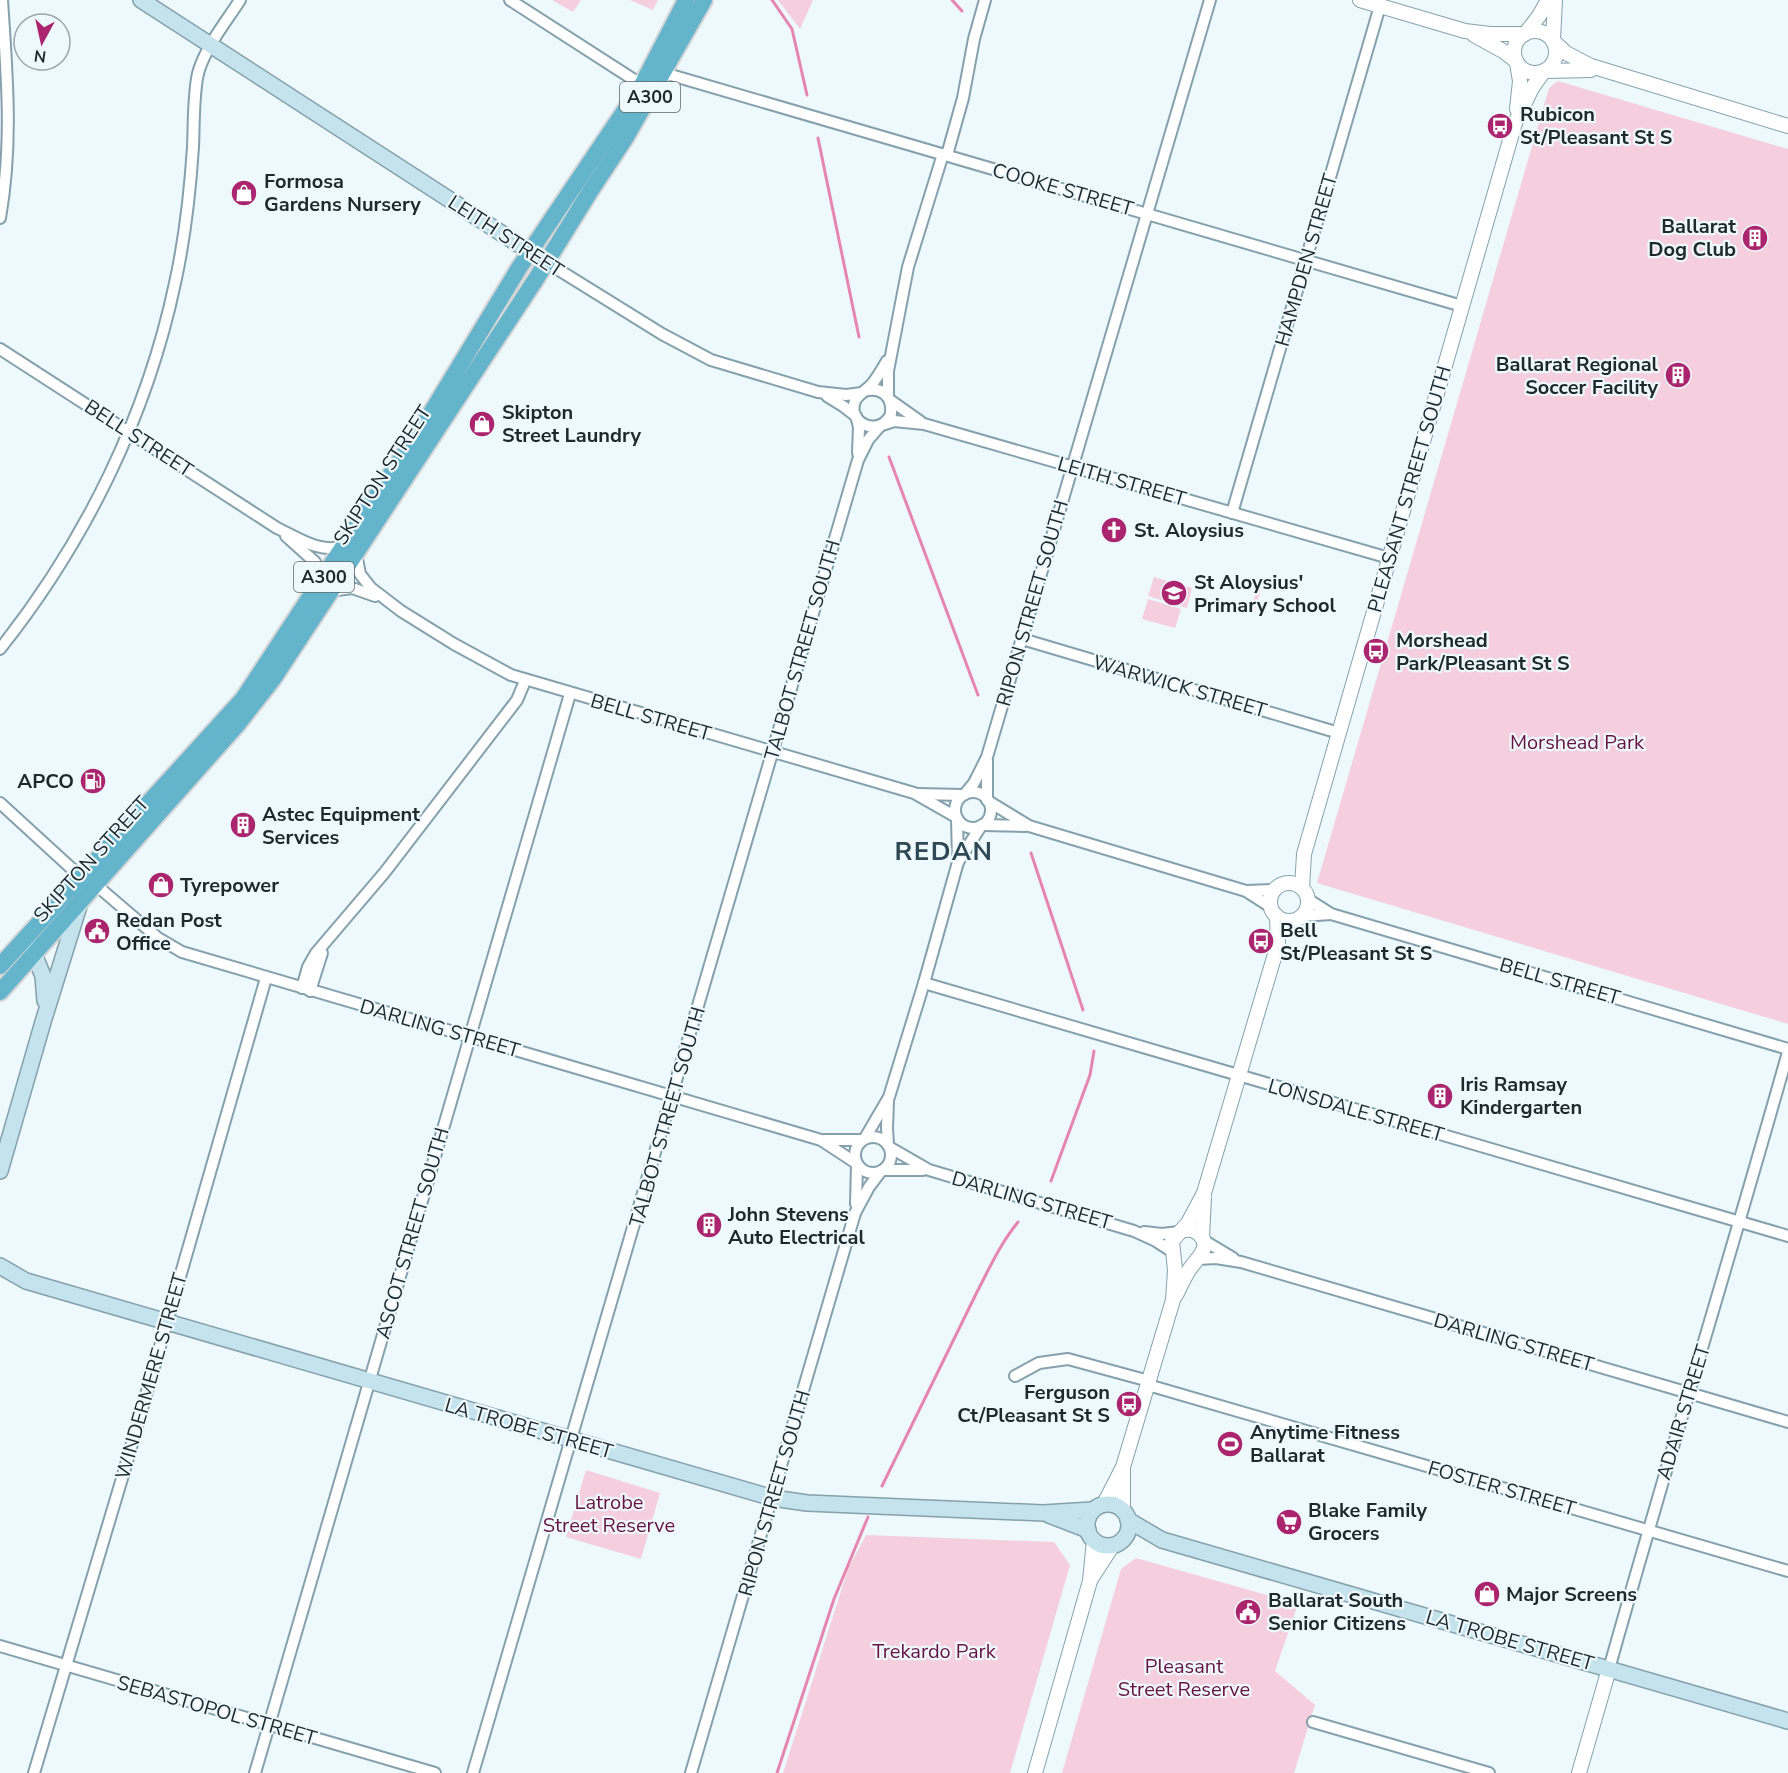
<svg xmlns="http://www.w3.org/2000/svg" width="1788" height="1773" font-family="'Nunito Sans',sans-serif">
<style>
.green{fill:#f5cfde}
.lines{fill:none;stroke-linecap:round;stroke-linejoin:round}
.stream{stroke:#e685b0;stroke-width:3}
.minor-casing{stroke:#86a1ab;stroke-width:14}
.tertiary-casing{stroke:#86a1ab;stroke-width:16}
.secondary-casing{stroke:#86a1ab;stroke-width:18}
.trunk-casing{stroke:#d2d4d5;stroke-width:20}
.minor{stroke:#fff;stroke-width:10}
.tertiary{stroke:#fff;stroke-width:14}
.secondary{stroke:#c5e3ec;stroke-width:15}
.trunk{stroke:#64b4cc;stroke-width:16}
.labels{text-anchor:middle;stroke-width:4.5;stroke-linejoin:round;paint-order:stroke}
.shield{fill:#edf9fd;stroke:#5d676b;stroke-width:1.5}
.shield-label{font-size:18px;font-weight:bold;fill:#1f292d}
.poi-label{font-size:20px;font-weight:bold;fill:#1f292d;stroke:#edf9fd;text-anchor:start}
.street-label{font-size:20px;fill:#1f292d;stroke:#edf9fd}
.park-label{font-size:20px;fill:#671241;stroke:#edf9fd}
.district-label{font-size:26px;font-weight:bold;letter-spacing:1.5px;fill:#304851;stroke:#edf9fd}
</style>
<rect width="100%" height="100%" fill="#edf9fd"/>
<g class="green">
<polygon points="552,0 581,0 573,12"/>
<polygon points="630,0 658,0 653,10"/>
<polygon points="778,0 813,0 800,29"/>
<polygon points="1558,81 1788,149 1788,1024 1317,883 1549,88"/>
<polygon points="1154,577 1192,588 1187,608 1148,596"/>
<polygon points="1260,578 1264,579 1254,613 1250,612"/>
<polygon points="1148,599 1181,609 1175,628 1142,619"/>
<polygon points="586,1470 660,1493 641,1559 566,1537"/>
<polygon points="866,1535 1054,1542 1070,1565 1010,1773 783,1773 848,1569"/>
<polygon points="1136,1558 1298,1604 1275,1671 1315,1705 1294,1773 1062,1773 1121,1569"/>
</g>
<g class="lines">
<g class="stream">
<polyline points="772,0 792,29 807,95"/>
<polyline points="952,0 962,11"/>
<polyline points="818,138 859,337"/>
<polyline points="889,457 978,695"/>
<polyline points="1031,853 1083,1010"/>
<polyline points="1051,1181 1090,1075 1094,1051"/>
<path d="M 882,1486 C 914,1422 944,1358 976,1294 C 989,1269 1000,1244 1018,1222"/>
<polyline points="777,1773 834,1599 868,1517"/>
</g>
<defs>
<g id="minor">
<polyline points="510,0 642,85"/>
<polyline points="664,73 1462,306"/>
<polyline points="947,155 963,98 974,39 985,0"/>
<path d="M 0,218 C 13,144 7,75 2,0"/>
<polyline points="546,262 662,334 711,360 818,392 846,395 862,393"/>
<path d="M 0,349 L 277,528 C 298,538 320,554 344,546"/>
<path d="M 864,391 C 881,386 893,396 891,414 C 880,438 846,424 855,401 C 858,394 867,390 872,384 C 878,377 882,369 887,361"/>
<polyline points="827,396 843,406 856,416"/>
<polyline points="888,397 888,371 908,267 943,154"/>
<polyline points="890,400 921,422"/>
<polyline points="857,419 859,427 858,453"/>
<polyline points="882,425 894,421 924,424 1389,558"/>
<polyline points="1232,513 1380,6"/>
<polyline points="286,536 315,562 319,582"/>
<polyline points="356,554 360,574 371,588 401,611 454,644 511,675 914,793 956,817"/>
<polyline points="330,591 352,588 375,596"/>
<polyline points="1022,639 1339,733"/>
<path d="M 0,649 C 85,542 147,416 175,283 C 185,238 190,193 193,147 C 194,128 193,88 199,70 C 207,45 226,22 240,0"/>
<polyline points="987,761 987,800"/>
<circle cx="973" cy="810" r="18"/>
<polyline points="917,794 963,795"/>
<polyline points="965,794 974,783 987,757 1210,0"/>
<polyline points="988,801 1029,826 1246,891 1271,907"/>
<polyline points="0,803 71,868 96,885 158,938 182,952 821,1140 856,1163"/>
<polyline points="982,825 1025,826"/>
<polyline points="958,862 981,826"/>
<polyline points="1246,891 1274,890"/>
<polyline points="1309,900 1331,914 1788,1049"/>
<polyline points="1302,916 1331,914"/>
<polyline points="924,983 1788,1236"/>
<polyline points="302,988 308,967 316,953 385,872 517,700 525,681"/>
<polyline points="310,991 322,953"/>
<circle cx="873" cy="1155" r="18"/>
<polyline points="865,1138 889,1097 924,983 958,862 957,818"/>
<polyline points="825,1140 862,1140"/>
<polyline points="888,1145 887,1128 888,1101"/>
<polyline points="889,1147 929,1170 1134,1231 1156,1241 1173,1252"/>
<polyline points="883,1170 923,1170"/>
<polyline points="856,1204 857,1164"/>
<polyline points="1144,1232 1162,1234 1179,1232"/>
<polyline points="1203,1240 1233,1258"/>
<polyline points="1198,1259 1216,1258 1241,1262 1788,1422"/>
<polyline points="1015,1376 1039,1363 1068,1359 1149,1381"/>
<polyline points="1148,1385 1788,1571"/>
<polyline points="0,1646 435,1773"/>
<path d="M 1609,1669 C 1667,1462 1730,1258 1788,1052"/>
<polyline points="1313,1722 1489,1773"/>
<polyline points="34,1773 123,1475 266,978"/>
<polyline points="255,1773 570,694"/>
<polyline points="473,1773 858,460 868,440 880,426"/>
<polyline points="691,1773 855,1213 869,1187 881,1171"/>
</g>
<g id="tertiary">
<polyline points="1360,0 1465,31 1490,34 1524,34"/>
<circle cx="1535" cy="52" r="21"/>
<polyline points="1525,34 1539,16 1548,0"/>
<polyline points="1474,35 1503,51 1516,61"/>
<polyline points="1553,40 1555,0"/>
<polyline points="1554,42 1566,53 1591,66 1788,126"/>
<polyline points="1517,63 1520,81 1517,109"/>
<polyline points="1545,71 1591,70"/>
<circle cx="1289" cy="902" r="19"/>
<polyline points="1302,888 1304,854 1515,123 1532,88 1544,71"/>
<polyline points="1202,1237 1204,1198"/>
<path d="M 1176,1295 C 1180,1287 1184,1278 1189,1270 C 1196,1259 1213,1247 1199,1234 C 1193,1229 1188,1229 1181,1231"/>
<polyline points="1104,1504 1123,1467 1173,1300 1175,1270 1172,1241 1188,1223 1204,1193 1278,944 1277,916"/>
<polyline points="1123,1510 1123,1469"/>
<polyline points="1091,1579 1113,1545"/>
<polyline points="1035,1773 1090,1581 1094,1540"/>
<polyline points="1579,1773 1609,1669"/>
</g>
<g id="secondary">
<polyline points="141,0 546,262"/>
<polyline points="30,944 43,976 45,1001"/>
<polyline points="0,1171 43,1022 80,903"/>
<polyline points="0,1266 26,1281 773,1498 807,1503 1043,1513 1092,1510"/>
<circle cx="1108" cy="1525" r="21"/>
<polyline points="1049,1515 1088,1530"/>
<polyline points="1128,1520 1162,1540 1788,1721"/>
</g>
<g id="trunk">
<polyline points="0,966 243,699 431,413 519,268 642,85 686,0"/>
<polyline points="0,992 237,725 273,679 536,279 591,190 626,137 704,0"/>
</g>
</defs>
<use href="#minor" class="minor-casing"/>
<use href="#tertiary" class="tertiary-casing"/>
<use href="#secondary" class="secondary-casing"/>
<use href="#trunk" class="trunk-casing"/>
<use href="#minor" class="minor"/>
<use href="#tertiary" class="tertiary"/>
<use href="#secondary" class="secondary"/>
<use href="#trunk" class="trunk"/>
</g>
<defs>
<symbol id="bus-disc" viewBox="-11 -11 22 22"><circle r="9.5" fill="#aa256d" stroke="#edf9fd"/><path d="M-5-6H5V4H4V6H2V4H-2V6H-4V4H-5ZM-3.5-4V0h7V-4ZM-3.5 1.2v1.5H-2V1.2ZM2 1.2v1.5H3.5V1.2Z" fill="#fff"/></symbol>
<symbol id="shop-disc" viewBox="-11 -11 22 22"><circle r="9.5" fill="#aa256d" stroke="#edf9fd"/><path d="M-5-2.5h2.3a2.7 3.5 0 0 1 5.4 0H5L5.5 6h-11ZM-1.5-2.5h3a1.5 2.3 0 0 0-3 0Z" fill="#fff"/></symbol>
<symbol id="building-disc" viewBox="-11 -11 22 22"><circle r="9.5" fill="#aa256d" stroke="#edf9fd"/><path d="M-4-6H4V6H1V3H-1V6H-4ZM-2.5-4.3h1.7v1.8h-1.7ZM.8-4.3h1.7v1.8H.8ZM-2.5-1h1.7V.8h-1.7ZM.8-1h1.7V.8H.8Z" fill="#fff"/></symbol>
<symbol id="church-disc" viewBox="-11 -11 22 22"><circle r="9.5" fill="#aa256d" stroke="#edf9fd"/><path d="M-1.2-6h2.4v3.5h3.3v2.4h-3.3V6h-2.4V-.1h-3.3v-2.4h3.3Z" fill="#fff"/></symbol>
<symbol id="school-disc" viewBox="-11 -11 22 22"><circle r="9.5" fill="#aa256d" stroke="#edf9fd"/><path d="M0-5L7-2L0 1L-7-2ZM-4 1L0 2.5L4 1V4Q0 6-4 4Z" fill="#fff"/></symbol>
<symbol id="fuel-disc" viewBox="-11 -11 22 22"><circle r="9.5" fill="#aa256d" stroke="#edf9fd"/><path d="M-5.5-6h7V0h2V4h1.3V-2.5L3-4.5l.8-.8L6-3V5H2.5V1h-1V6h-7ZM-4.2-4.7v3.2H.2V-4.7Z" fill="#fff"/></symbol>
<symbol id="civic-disc" viewBox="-11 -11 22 22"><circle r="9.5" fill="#aa256d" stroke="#edf9fd"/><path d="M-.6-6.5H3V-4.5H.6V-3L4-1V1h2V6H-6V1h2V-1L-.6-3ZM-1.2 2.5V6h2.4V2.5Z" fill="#fff"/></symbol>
<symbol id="stadium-disc" viewBox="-11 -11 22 22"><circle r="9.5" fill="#aa256d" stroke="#edf9fd"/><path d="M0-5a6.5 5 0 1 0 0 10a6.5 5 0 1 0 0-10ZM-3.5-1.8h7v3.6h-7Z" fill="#fff"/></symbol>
<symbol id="supermarket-disc" viewBox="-11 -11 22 22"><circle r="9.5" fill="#aa256d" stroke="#edf9fd"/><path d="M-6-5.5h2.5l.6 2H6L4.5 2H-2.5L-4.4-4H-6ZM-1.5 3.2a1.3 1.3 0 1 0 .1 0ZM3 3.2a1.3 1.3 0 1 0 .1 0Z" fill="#fff"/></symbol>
</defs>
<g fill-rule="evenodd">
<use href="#bus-disc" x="1485" y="111" width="30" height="30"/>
<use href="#shop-disc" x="229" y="178" width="30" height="30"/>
<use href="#building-disc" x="1740" y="223" width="30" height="30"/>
<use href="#building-disc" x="1663" y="360" width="30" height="30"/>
<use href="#shop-disc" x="467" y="409" width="30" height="30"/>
<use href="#church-disc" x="1099" y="515" width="30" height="30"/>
<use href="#school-disc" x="1159" y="578" width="30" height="30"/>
<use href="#bus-disc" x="1361" y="636" width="30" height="30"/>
<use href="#fuel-disc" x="78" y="766" width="30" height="30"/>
<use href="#building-disc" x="228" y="810" width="30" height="30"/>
<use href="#shop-disc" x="146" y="870" width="30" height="30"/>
<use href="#civic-disc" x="82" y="916" width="30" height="30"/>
<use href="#bus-disc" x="1246" y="926" width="30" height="30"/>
<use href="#building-disc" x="1425" y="1081" width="30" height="30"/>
<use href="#building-disc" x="694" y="1210" width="30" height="30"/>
<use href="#bus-disc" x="1114" y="1389" width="30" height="30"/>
<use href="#stadium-disc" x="1215" y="1429" width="30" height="30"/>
<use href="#supermarket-disc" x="1274" y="1507" width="30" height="30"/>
<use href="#shop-disc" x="1472" y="1579" width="30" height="30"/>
<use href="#civic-disc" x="1233" y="1597" width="30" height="30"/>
</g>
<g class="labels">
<g class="shield">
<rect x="620" y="82" width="60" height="30" rx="4.5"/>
<rect x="294" y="562" width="60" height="30" rx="4.5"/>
</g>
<g class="shield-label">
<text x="650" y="103">A300</text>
<text x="324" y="583">A300</text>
</g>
<g class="poi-label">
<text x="1520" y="121">Rubicon<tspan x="1520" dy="23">St/Pleasant St S</tspan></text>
<text x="264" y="188">Formosa<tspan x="264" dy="23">Gardens Nursery</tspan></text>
<text x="1736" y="233" text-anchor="end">Ballarat<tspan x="1736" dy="23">Dog Club</tspan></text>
<text x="1658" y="371" text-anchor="end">Ballarat Regional<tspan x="1658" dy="23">Soccer Facility</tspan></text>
<text x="502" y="419">Skipton<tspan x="502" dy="23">Street Laundry</tspan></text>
<text x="1134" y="537">St. Aloysius</text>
<text x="1194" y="589">St Aloysius'<tspan x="1194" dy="23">Primary School</tspan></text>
<text x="1396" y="647">Morshead<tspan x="1396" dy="23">Park/Pleasant St S</tspan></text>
<text x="74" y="788" text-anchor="end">APCO</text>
<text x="262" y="821">Astec Equipment<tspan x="262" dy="23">Services</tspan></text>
<text x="180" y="892">Tyrepower</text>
<text x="116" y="927">Redan Post<tspan x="116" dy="23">Office</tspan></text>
<text x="1280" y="937">Bell<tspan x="1280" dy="23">St/Pleasant St S</tspan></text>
<text x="1460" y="1091">Iris Ramsay<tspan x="1460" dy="23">Kindergarten</tspan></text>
<text x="728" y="1221">John Stevens<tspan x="728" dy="23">Auto Electrical</tspan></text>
<text x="1110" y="1399" text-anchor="end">Ferguson<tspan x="1110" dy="23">Ct/Pleasant St S</tspan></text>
<text x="1250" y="1439">Anytime Fitness<tspan x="1250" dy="23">Ballarat</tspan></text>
<text x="1308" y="1517">Blake Family<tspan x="1308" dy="23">Grocers</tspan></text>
<text x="1506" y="1601">Major Screens</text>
<text x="1268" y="1607">Ballarat South<tspan x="1268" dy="23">Senior Citizens</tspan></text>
</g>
<g class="street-label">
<text transform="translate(1063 189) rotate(16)" y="7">COOKE STREET</text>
<text transform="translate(506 236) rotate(33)" y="7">LEITH STREET</text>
<text transform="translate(1306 260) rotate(-74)" y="7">HAMPDEN STREET</text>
<text transform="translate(139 438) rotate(33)" y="7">BELL STREET</text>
<text transform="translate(382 475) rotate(-57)" y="7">SKIPTON STREET</text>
<text transform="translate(1122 481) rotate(16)" y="7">LEITH STREET</text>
<text transform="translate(1409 489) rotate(-74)" y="7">PLEASANT STREET SOUTH</text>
<text transform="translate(1032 603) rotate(-74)" y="7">RIPON STREET SOUTH</text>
<text transform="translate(802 650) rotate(-74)" y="7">TALBOT STREET SOUTH</text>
<text transform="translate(1180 686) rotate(16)" y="7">WARWICK STREET</text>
<text transform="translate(651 717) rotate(16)" y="7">BELL STREET</text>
<text transform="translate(91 859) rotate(-48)" y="7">SKIPTON STREET</text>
<text transform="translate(1560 981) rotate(16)" y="7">BELL STREET</text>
<text transform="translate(440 1028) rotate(16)" y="7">DARLING STREET</text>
<text transform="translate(1356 1110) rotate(16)" y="7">LONSDALE STREET</text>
<text transform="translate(667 1117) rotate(-74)" y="7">TALBOT STREET SOUTH</text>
<text transform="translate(1032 1200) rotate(16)" y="7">DARLING STREET</text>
<text transform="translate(412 1233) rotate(-74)" y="7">ASCOT STREET SOUTH</text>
<text transform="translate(1514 1342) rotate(16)" y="7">DARLING STREET</text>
<text transform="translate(151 1376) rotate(-74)" y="7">WINDERMERE STREET</text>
<text transform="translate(1683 1412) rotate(-73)" y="7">ADAIR STREET</text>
<text transform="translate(529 1428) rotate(16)" y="7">LA TROBE STREET</text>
<text transform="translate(1502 1488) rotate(16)" y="7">FOSTER STREET</text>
<text transform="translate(774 1493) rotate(-74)" y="7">RIPON STREET SOUTH</text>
<text transform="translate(1510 1640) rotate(16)" y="7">LA TROBE STREET</text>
<text transform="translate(217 1710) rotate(16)" y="7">SEBASTOPOL STREET</text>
</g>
<g class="park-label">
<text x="1577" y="749">Morshead Park</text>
<text x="609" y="1509">Latrobe<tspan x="609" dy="23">Street Reserve</tspan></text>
<text x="934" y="1658">Trekardo Park</text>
<text x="1184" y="1673">Pleasant<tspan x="1184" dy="23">Street Reserve</tspan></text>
</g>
<g class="district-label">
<text x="944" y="860">REDAN</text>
</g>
</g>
<g transform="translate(42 42) rotate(188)"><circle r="28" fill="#edf9fd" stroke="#9ba6aa" stroke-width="1.5"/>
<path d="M0-4.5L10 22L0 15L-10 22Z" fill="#aa256d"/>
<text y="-9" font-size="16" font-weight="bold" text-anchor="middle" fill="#1f292d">N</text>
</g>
</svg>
